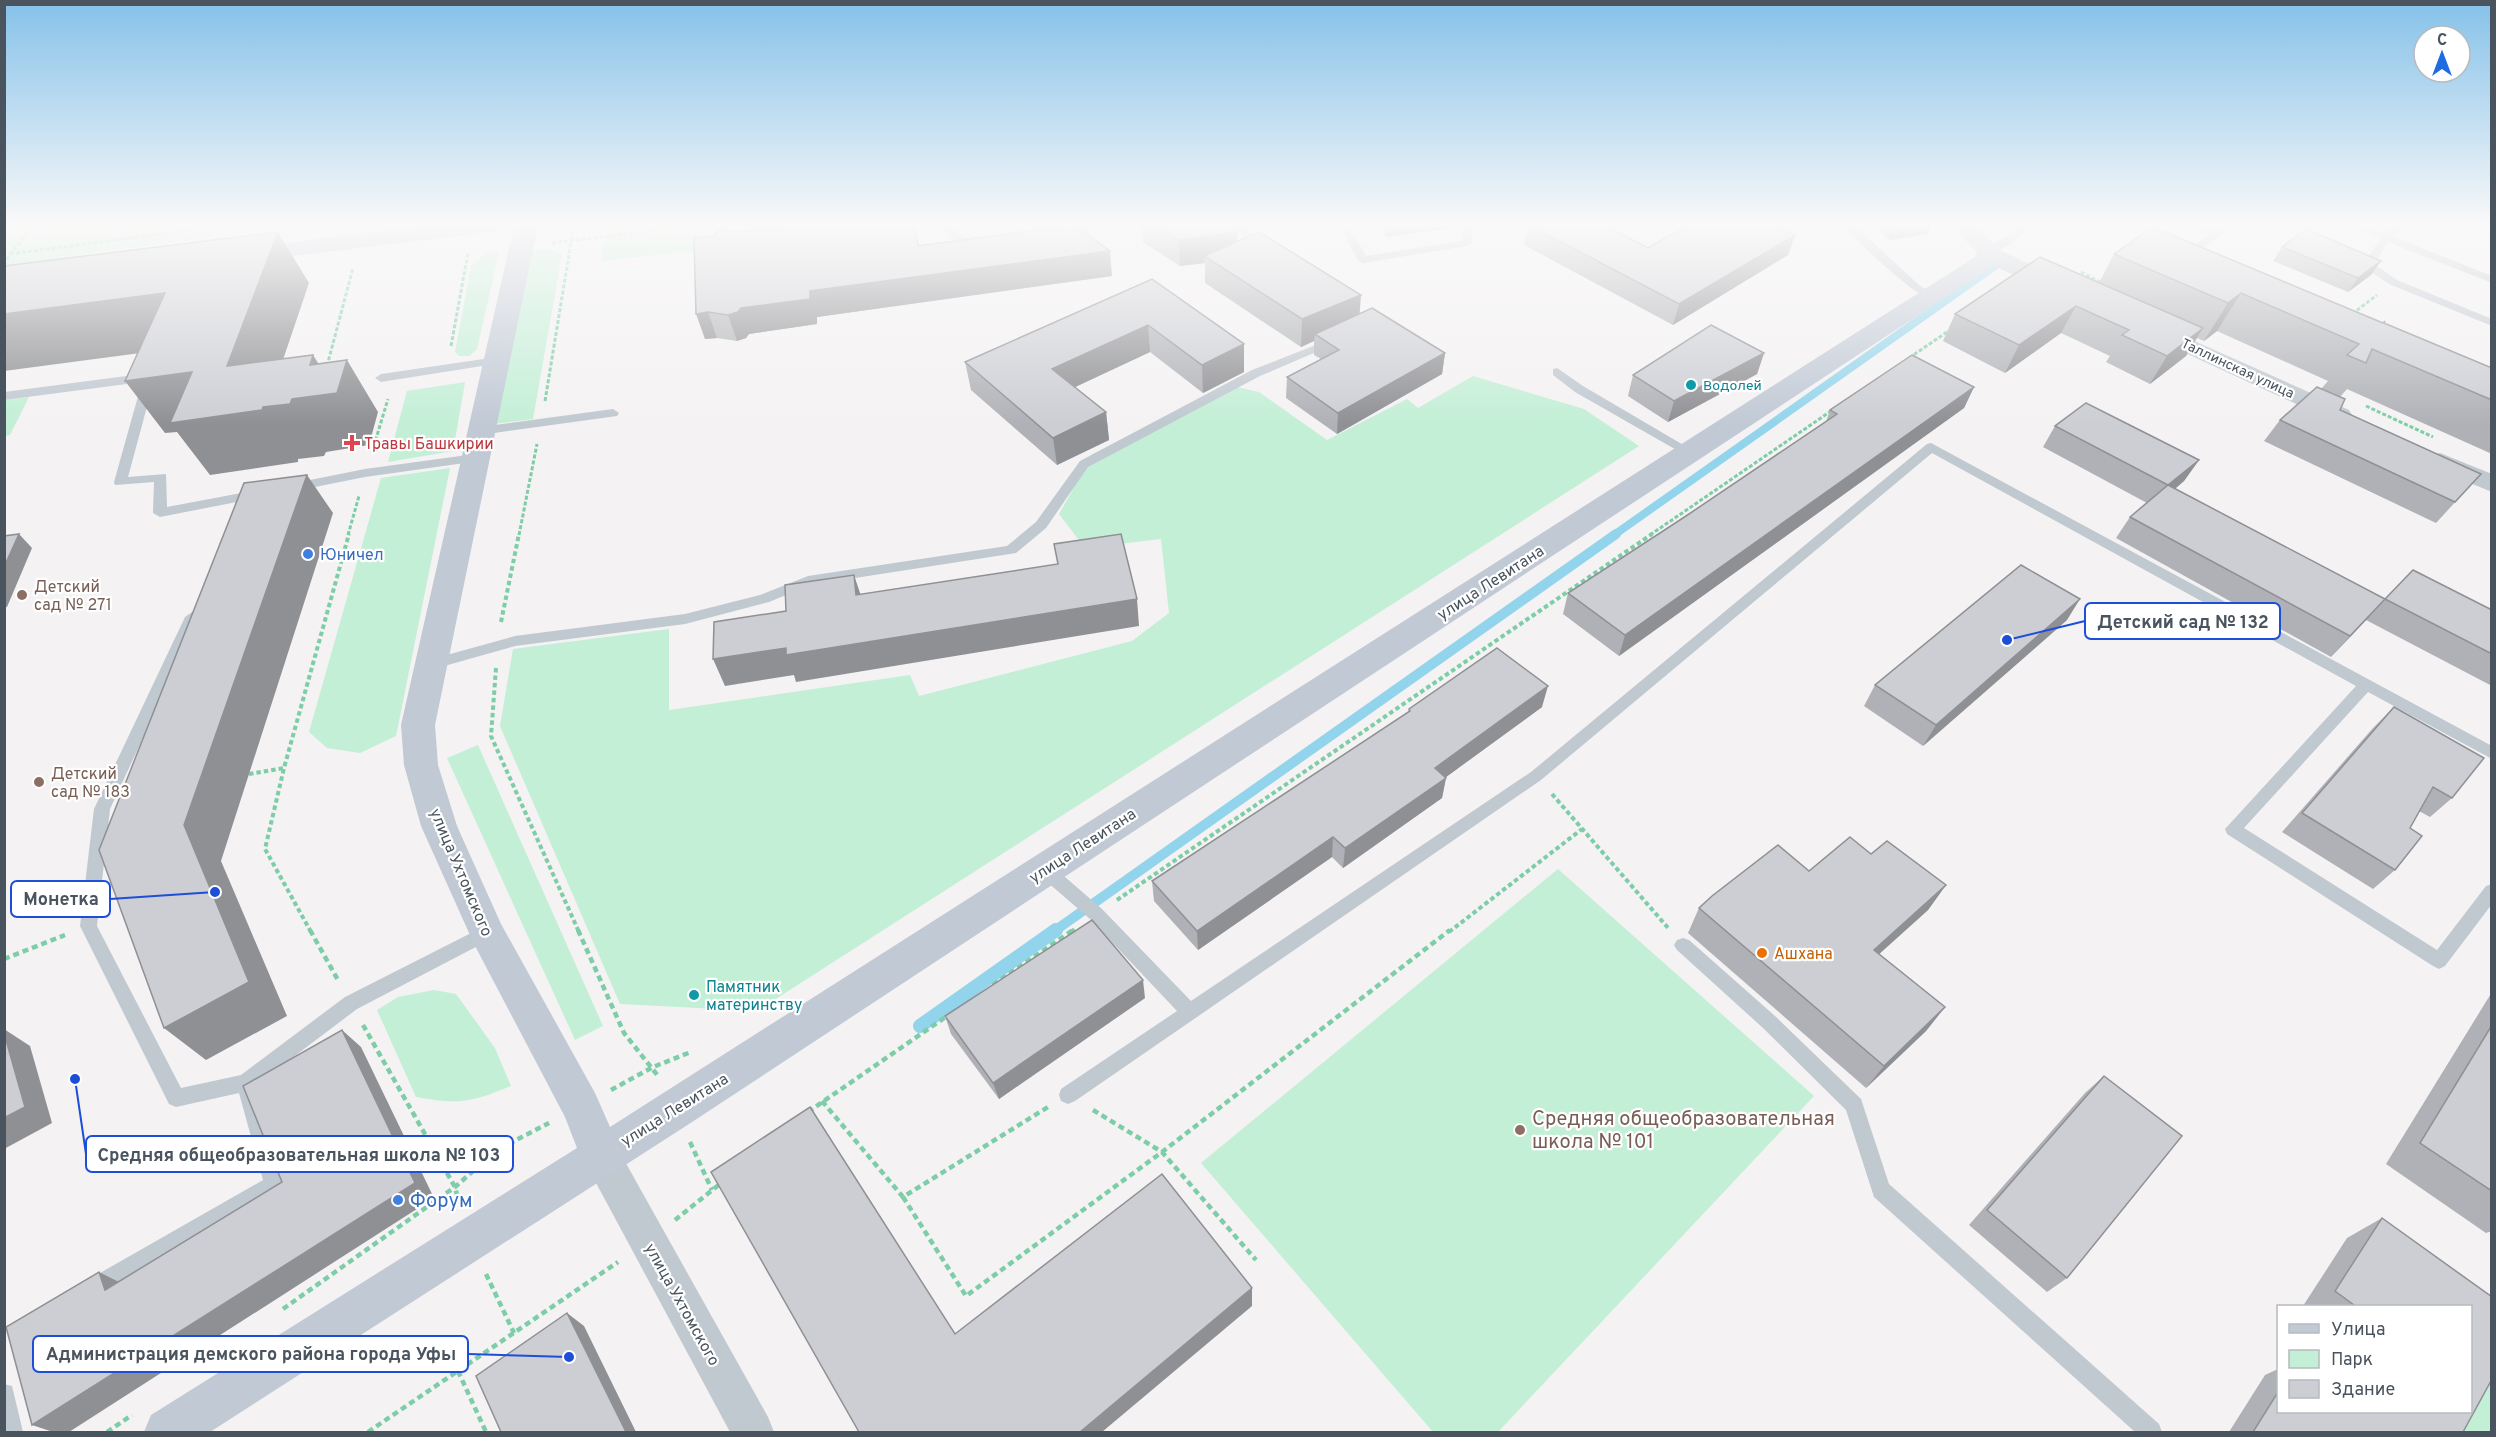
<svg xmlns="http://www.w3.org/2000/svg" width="2496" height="1437" font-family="Overpass,sans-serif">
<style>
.green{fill:#c3efd6}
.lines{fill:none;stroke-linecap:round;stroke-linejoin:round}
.stream-far2{stroke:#92d4eb;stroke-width:8}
.stream-far1{stroke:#92d4eb;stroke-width:10}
.stream{stroke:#92d4eb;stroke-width:14}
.path-far2{stroke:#7ccda8;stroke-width:3;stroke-dasharray:4 2;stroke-linecap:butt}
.path-far1{stroke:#7ccda8;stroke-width:4;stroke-dasharray:4.5 3;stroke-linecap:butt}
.path{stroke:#7ccda8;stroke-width:4.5;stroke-dasharray:6 4;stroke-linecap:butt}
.lane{fill:#c0c8d0;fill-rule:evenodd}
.street{fill:#c0c8d0;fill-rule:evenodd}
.secondary{fill:#c1c9d5;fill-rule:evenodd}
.wall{fill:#afb1b6}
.shaded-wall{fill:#8f9094}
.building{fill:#ccced4;stroke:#8f9094;stroke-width:1.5}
.culture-dot{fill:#0f9aa8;stroke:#fff;stroke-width:2}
.health-dot{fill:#e0444e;stroke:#fff;stroke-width:2}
.shop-dot{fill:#3f7fe0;stroke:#fff;stroke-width:2}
.education-dot{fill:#8d6e63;stroke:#fff;stroke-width:2}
.food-dot{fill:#e8710a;stroke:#fff;stroke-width:2}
.labels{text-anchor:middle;stroke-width:4.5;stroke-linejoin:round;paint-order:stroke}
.far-street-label{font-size:14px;fill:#4a545f;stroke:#fff}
.far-culture-label{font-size:14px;fill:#0d838f;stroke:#fff;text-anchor:start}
.health-label{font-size:16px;fill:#be3a42;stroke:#fff;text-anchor:start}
.shop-label{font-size:16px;fill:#366cbe;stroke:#fff;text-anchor:start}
.street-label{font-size:16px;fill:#4a545f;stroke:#fff}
.education-label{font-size:16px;fill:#785e54;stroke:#fff;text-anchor:start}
.food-label{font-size:16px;fill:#c56008;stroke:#fff;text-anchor:start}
.culture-label{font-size:16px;fill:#0d838f;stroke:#fff;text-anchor:start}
.near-education-label{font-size:20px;fill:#785e54;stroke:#fff;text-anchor:start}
.near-shop-label{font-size:20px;fill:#366cbe;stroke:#fff;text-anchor:start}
.leader{fill:none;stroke:#1d4ed8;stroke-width:2}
.callout-dot{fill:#1d4ed8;stroke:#fff;stroke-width:2}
.callout{fill:#fff;stroke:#1d4ed8;stroke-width:2}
.callout-label{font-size:18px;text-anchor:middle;font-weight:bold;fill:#4a545f}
</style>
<rect width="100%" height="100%" fill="#f4f2f2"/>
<g class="green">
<polygon points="5,224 310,224 5,265"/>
<polygon points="607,224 790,224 702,235 699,250 601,261"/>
<polygon points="530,250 552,250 562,254 533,419 494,424"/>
<polygon points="499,252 477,349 469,356 459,356 455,352 471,266 487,253"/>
<polygon points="1473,376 1584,409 1639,446 757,1011 620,1004 500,726 513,649 669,629 669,710 910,675 919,696 1132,641 1169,613 1161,539 1085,548 1059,514 1093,454 1228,385 1259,392 1327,440 1407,399 1418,408"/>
<polygon points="465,382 453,451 388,462 407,391"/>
<polygon points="29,397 10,435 5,436 4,400"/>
<polygon points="450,468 396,736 360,753 327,748 309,732 381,478"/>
<polygon points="478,745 603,1026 575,1040 447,758"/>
<polygon points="1558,869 1814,1096 1498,1432 1433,1432 1201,1163"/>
<path d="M 434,990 L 456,994 L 495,1048 L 511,1086 C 471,1102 459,1105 416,1097 L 377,1010 L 398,997 Z"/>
<polygon points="2491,1372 2491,1432 2456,1432 2470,1412"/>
</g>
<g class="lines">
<polyline class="stream-far2" points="1614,535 2002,261"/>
<polyline class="stream-far1" points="1053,932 1616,534"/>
<polyline class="stream" points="920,1026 1056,930"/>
<g class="path-far2">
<polyline points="552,243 706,224"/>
<polyline points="10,254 236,224"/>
<polyline points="4,265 10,254 35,224"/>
<polyline points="2081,272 2104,284"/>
<polyline points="2352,314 2377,295"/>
<polyline points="451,346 468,253"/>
<polyline points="1909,358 1950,330"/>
<polyline points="327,366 353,268"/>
<polyline points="545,401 574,224"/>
<polyline points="2366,406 2433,437"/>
<polyline points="372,452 388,399"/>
<polyline points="348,535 359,496"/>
<polyline points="519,535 537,444"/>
<polyline points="1650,535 1834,409"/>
</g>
<g class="path-far1">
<polyline points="501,622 519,534"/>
<polyline points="496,668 491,736 579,932"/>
<polyline points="249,774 284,768"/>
<polyline points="1552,794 1669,929"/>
<polyline points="1117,900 1652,534"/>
<polyline points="311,932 265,849 284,768 349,534"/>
<polyline points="1071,932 1076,928"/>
<polyline points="1449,932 1582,829"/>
</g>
<g class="path">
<polyline points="310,930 339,982"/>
<polyline points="578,930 624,1033 658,1076"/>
<polyline points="4,959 65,935"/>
<polyline points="993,985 1073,930"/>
<polyline points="363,1025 455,1187 459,1203"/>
<polyline points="611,1090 653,1067 691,1052"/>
<polyline points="822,1101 903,1197 1048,1107"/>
<polyline points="1093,1110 1162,1152 1256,1260"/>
<polyline points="808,1112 947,1016"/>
<polyline points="690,1142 712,1190"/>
<polyline points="903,1197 966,1296 1162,1152 1450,930"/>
<polyline points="675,1220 721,1183"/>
<polyline points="486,1274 514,1333"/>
<polyline points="283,1309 455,1187 497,1150 549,1123"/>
<polyline points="458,1371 486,1432"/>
<polyline points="107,1432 132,1415"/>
<polyline points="368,1432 618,1262"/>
</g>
<g class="lane">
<polygon points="938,224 949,224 965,239 980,237 985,240 980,243 959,244"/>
<polygon points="1080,224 1113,224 1108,227 1057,233 1052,230 1057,227"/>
<polygon points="1231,224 1242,224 1266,247 1266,251 1258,251"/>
<polygon points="1338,224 1348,224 1366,256 1462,241 1463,224 1473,224 1472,243 1467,246 1363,263 1358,260"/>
<path d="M 1842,224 L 1853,224 L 1919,285 L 1934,295 L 1934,299 C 1919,302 1854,238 1842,224 Z"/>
<path d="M 2021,224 L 2032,224 C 2022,235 2001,255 1985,253 L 1985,249 L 2010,234 Z"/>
<polygon points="2189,224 2203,224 2217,231 2227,224 2239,224 2184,260 2180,259 2180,255 2210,235"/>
<polygon points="2347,224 2362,224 2385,233 2396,224 2408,224 2394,237 2492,276 2492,283 2388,242 2374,264 2397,280 2492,319 2492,326 2389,284 2364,267 2363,265 2380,239"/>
<polygon points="1331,339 1337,342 1335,344 1260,376 1088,467 1046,528 1016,553 810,585 769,602 685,624 515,646 430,670 423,665 425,661 515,636 685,614 760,595 808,576 1007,546 1036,522 1080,461 1252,370"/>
<polygon points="497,357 503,361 501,363 381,382 375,378 381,374"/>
<polygon points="1557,368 1583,386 1697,453 1695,456 1687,456 1575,392 1553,375 1553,369"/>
<polygon points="149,373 155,377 128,477 166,474 167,507 257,490 262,491 263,494 262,497 160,517 153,513 154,482 115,485 114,482 142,382 4,400 4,392"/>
<polygon points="613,409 619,413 617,416 480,435 474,431 480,427"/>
<polygon points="1931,443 2492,746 2492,759 2368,692 2244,828 2437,950 2486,886 2492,884 2492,904 2445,966 2439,969 2433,966 2227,834 2225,829 2356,686 1932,453 1541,780 1075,1101 1068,1104 1061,1101 1059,1095 1061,1089 1177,1011 1090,919 1038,874 1036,869 1038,864 1044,862 1050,864 1102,909 1191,1001 1531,772 1927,444"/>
<polygon points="475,454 479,455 481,458 479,461 365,477 295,491 289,487 295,483 365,469"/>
<polygon points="192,612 199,617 110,809 97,926 181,1088 241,1075 345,997 481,928 487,926 493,928 495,933 493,938 357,1009 255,1086 284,1184 281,1191 93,1298 86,1295 83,1288 86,1281 263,1180 239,1093 176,1107 169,1104 80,926 94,809 185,617"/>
<polygon points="1683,938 1689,940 1775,1016 1861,1099 1889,1184 2159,1424 2162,1432 2135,1432 1874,1197 1846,1110 1763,1028 1677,950 1674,945 1677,940"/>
<polygon points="4,1384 12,1386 23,1432 4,1432"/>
</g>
<g class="street">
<polygon points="1989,245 2066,281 2069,286 2066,291 2058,293 2050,291 1994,266 1978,251 1981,246"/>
<polygon points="2154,323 2349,410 2352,415 2349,420 2340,423 2331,420 2146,335 2143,330 2146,325"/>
<polygon points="2440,453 2492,474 2492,492 2431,467 2427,461 2431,455"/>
<polygon points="601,1136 614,1142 768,1417 774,1432 730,1432 588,1168 582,1155 588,1142"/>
</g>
<g class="secondary">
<polygon points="440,224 509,224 506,229 498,231 244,262 236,260 232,255 236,250 244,248"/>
<polygon points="517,224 540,224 534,244 435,725 438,765 457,826 501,924 595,1093 610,1127 1975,257 1977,252 1949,224 1974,224 2001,251 1993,266 689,1124 210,1432 144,1432 151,1415 577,1148 565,1117 474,944 421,826 404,765 401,725 510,244"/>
</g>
</g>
<g class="wall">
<polygon points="915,224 919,246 1112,276 817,317 817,324 749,334 746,338 737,341 717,338 705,339 714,236 736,232"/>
<polygon points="1141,224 1234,224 1238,241 1360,314 1445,353 1442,374 1337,434 1286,398 1287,377 1321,359 1314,355 1314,341 1301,347 1205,283 1205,263 1180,266 1143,242"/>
<polygon points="1379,224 1451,224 1451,228 1386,237"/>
<polygon points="1527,224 1648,248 1795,235 1788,255 1673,325 1524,245"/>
<polygon points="1873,224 1932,224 1928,234 1889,240"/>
<polygon points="2282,247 2381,261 2371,275 2348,292 2273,261"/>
<polygon points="2114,254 2384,323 2492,368 2492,454 2347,389 2340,397 2340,410 2481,474 2436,523 2264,441 2280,420 2321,389 2328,381 2217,331 2204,341 2197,338 2186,356 2150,384 2106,362 2110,356 2061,333 2005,373 1943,341 1955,314 2099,283"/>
<polygon points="1152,279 1244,344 1244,372 1203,393 1150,352 1075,387 1106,412 1109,440 1057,465 971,390 965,362"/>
<polygon points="1764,353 1757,374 1668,422 1628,396 1633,375"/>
<polygon points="1974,387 1964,408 1619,656 1563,614 1568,593 1686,516 1826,422 1830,410"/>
<polygon points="2055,426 2199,460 2184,481 2175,489 2385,599 2492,610 2492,686 2366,620 2331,657 2116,538 2130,517 2147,503 2043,447"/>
<polygon points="2067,620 1923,746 1864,706 1875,685"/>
<polygon points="1542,707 1446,777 1442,798 1343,868 1332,857 1198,950 1154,901 1152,881 1408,712 1409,709"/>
<polygon points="2394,707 2452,798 2430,817 2419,811 2410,828 2395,870 2373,889 2282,832 2373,728"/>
<polygon points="1871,854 1946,885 1928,910 1879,954 1945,1007 1926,1031 1866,1088 1688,933 1699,908 1809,871"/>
<polygon points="2492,992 2492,1231 2486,1233 2386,1164"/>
<polygon points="1145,998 999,1099 951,1034 945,1016"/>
<polygon points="2104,1076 2067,1278 2047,1292 1969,1225 2085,1093"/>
<polygon points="2382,1218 2492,1297 2492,1379 2463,1432 2229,1432 2265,1375 2278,1369 2278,1412 2470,1412 2470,1306 2303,1306 2347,1238"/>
</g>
<g class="shaded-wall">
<polygon points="1388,224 1451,224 1451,228 1386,237"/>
<polygon points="1895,224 1932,224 1928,234 1889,240"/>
<polygon points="278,232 309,283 267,407 310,365 313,355 337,393 347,360 378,412 369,445 326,452 324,456 298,459 298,462 210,475 177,432 165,433 125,381 227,366"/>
<polygon points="1237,232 1238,259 1204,256 1205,263 1180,266 1179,240"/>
<polygon points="1795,235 1788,255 1673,325 1679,304"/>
<polygon points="1110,251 1112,276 817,317 817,324 749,334 746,338 737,341 728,315 741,308 810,291"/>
<polygon points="2381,261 2371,275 2348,292 2358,278"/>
<polygon points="165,293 201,345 4,371 4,314"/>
<polygon points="2241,293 2217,331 2204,341 2228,303"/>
<polygon points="1361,295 1359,322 1315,334 1314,341 1301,347 1302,319"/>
<polygon points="2076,306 2061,333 2005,373 2019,345"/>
<polygon points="708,312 717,338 705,339 696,314"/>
<polygon points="1148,325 1150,352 1056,396 1052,369"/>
<polygon points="2203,328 2186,356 2150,384 2167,356"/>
<polygon points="1244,344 1244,372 1203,393 1202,365"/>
<polygon points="1445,353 1442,374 1337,434 1338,413"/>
<polygon points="1764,353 1757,374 1668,422 1674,401"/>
<polygon points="1974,387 1964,408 1619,656 1625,635"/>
<polygon points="1106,412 1109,440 1057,465 1053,438"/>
<polygon points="2199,460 2184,481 2154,506 2168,485"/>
<polygon points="307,475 333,513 221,861 287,1016 206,1060 164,1028 184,825"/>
<polygon points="19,534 32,548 7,607 4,607 4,567"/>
<polygon points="854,575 863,602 856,595"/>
<polygon points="1137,599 1139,626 796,682 794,675 725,686 713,659 786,648"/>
<polygon points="2080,599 2067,620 1923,746 1936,725"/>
<polygon points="2385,599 2366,620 2331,657 2350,636"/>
<polygon points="1548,686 1542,707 1431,788 1435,768"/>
<polygon points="1446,778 1442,798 1343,868 1345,848"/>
<polygon points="1333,837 1332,857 1198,950 1197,931"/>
<polygon points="1946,885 1928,910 1857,974 1874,950"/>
<polygon points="1143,980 1145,998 999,1099 993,1083"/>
<polygon points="1945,1007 1926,1031 1866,1088 1884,1066"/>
<polygon points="4,1029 30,1046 52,1123 4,1149"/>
<polygon points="342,1030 361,1047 434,1198 69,1432 53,1432 32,1425 415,1183"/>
<polygon points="99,1272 127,1286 105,1290"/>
<polygon points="1252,1288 1252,1306 1102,1432 1080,1432"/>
<polygon points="567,1313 584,1326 636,1432 626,1432"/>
</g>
<g class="building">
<polygon points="800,224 914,224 918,246 1074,225 1110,251 810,291 810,299 741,308 738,312 728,315 708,312 696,314 694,238 714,236 717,231 724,229 736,232"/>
<polygon points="1155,224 1234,224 1237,232 1179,240"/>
<polygon points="1527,224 1602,224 1648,248 1690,224 1772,224 1795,235 1679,304"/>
<polygon points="2153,227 2383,323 2385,321 2384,323 2492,368 2492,400 2372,349 2366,363 2347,355 2359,344 2241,293 2228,303 2114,254"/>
<polygon points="2306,229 2381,261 2358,278 2282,247"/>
<polygon points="278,232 227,366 313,355 310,365 347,360 337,393 292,399 290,404 263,407 262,410 170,423 192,372 125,381 165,293 4,314 4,266"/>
<polygon points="1259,232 1361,295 1302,319 1204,256"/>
<polygon points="2040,257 2203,328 2167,356 2122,335 2129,330 2076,306 2019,345 1955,314"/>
<polygon points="1152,279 1244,344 1202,365 1148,325 1052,369 1106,412 1053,438 965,362"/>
<polygon points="1372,308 1445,353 1338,413 1287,377 1339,350 1315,334"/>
<polygon points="1711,325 1764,353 1674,401 1633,375"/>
<polygon points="1912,355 1974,387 1625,635 1568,593 1686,516 1837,414 1830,410"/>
<polygon points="2317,387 2345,399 2340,410 2481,474 2455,502 2280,420"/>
<polygon points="2086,403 2199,460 2168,485 2055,426"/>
<polygon points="307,475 184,825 249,982 164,1028 99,850 244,483"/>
<polygon points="2168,485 2385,599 2350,636 2130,517"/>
<polygon points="19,534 4,567 4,536"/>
<polygon points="1121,534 1137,599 786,655 786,648 713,659 714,622 786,611 785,585 854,575 856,595 1058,564 1054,544"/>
<polygon points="2021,565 2080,599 1936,725 1875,685"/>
<polygon points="2413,570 2492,610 2492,654 2385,599"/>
<polygon points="1497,648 1548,686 1435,768 1446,778 1345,848 1333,837 1197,931 1152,881 1410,711 1409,709"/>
<polygon points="2394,707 2484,758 2452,798 2433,787 2410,828 2422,836 2395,870 2302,813"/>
<polygon points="1850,837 1871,854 1887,841 1946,885 1874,950 1945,1007 1884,1066 1699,908 1712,896 1778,845 1809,871"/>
<polygon points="1092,920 1143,980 993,1083 945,1016"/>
<polygon points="2492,1025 2492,1191 2420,1143"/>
<polygon points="342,1030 415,1183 32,1425 6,1327 99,1272 105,1290 282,1182 243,1086"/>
<polygon points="4,1033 25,1107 4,1118"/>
<polygon points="2104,1076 2182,1136 2067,1278 1987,1210"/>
<polygon points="810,1107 955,1334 1162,1174 1252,1288 1080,1432 859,1432 711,1172"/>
<polygon points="2382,1218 2492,1297 2492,1379 2463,1432 2253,1432 2278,1392 2278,1412 2470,1412 2470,1306 2353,1306 2354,1305 2335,1291"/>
<polygon points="567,1313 626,1432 501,1432 476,1376"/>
</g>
<linearGradient id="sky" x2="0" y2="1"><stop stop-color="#85c1e9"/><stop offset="0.53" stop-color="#faf9f9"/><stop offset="1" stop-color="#faf9f9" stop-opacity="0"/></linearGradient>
<rect width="2496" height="425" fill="url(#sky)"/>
<g class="culture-dot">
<circle cx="1691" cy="385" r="6"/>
<circle cx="694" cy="995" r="6"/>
</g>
<path class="health-dot" d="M349 434h6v6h6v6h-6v6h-6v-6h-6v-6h6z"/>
<g class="shop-dot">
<circle cx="308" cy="554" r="6"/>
<circle cx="398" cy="1200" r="6"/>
</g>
<g class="education-dot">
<circle cx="22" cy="595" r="6"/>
<circle cx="39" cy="782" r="6"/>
<circle cx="1520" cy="1130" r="6"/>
</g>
<circle class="food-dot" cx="1762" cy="953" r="6"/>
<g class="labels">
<g class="far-street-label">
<text transform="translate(2238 368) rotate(25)" y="5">Таллинская улица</text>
</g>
<g class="far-culture-label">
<text x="1703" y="390">Водолей</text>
</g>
<g class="health-label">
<text x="364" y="449">Травы Башкирии</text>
</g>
<g class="shop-label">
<text x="320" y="560">Юничел</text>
</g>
<g class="street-label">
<text transform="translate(1490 582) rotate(-33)" y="6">улица Левитана</text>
<text transform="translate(1082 845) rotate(-33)" y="6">улица Левитана</text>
<text transform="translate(462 872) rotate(67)" y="6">улица Ухтомского</text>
<text transform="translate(674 1109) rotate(-32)" y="6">улица Левитана</text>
<text transform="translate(683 1304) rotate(61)" y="6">улица Ухтомского</text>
</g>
<g class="education-label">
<text x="34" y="592">Детский<tspan x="34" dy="18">сад № 271</tspan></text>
<text x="51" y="779">Детский<tspan x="51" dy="18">сад № 183</tspan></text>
</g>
<g class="food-label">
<text x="1774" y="959">Ашхана</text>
</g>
<g class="culture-label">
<text x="706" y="992">Памятник<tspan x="706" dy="18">материнству</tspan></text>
</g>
<g class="near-education-label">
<text x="1532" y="1125">Средняя общеобразовательная<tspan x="1532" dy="23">школа № 101</tspan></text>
</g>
<g class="near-shop-label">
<text x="410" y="1207">Форум</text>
</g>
</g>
<path class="leader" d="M2007 640L2085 621M215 892L110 899M75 1079L86 1154M569 1357L468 1354"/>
<g class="callout-dot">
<circle cx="2007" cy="640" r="6"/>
<circle cx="215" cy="892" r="6"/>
<circle cx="75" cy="1079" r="6"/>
<circle cx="569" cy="1357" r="6"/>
</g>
<g class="callout">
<rect x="2085" y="603" width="195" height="36" rx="6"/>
<rect x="11" y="881" width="99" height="36" rx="6"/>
<rect x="86" y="1136" width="427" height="36" rx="6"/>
<rect x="33" y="1336" width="435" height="36" rx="6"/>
</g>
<g class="callout-label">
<text x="2183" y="628">Детский сад № 132</text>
<text x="61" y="905">Монетка</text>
<text x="299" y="1161">Средняя общеобразовательная школа № 103</text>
<text x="251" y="1360">Администрация демского района города Уфы</text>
</g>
<rect width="2496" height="1437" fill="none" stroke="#4a545f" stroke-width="12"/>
<rect x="2277" y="1305" width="195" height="108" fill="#ffffff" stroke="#b7bbbf" stroke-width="1.5"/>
<rect x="2289" y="1324" width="30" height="9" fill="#c1c9d5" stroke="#b7bbbf" stroke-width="1.5"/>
<text x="2331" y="1335" font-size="18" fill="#4a545f">Улица</text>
<rect x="2289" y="1350" width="30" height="18" fill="#c3efd6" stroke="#b7bbbf" stroke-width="1.5"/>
<text x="2331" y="1365" font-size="18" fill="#4a545f">Парк</text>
<rect x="2289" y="1380" width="30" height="18" fill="#ccced4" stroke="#b7bbbf" stroke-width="1.5"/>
<text x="2331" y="1395" font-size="18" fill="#4a545f">Здание</text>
<g transform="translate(2442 54)"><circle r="28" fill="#ffffff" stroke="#b7bbbf" stroke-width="1.5"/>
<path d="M0-4.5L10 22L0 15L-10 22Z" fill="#1f6be1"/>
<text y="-9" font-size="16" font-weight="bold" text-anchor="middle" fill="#4a545f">С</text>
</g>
</svg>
